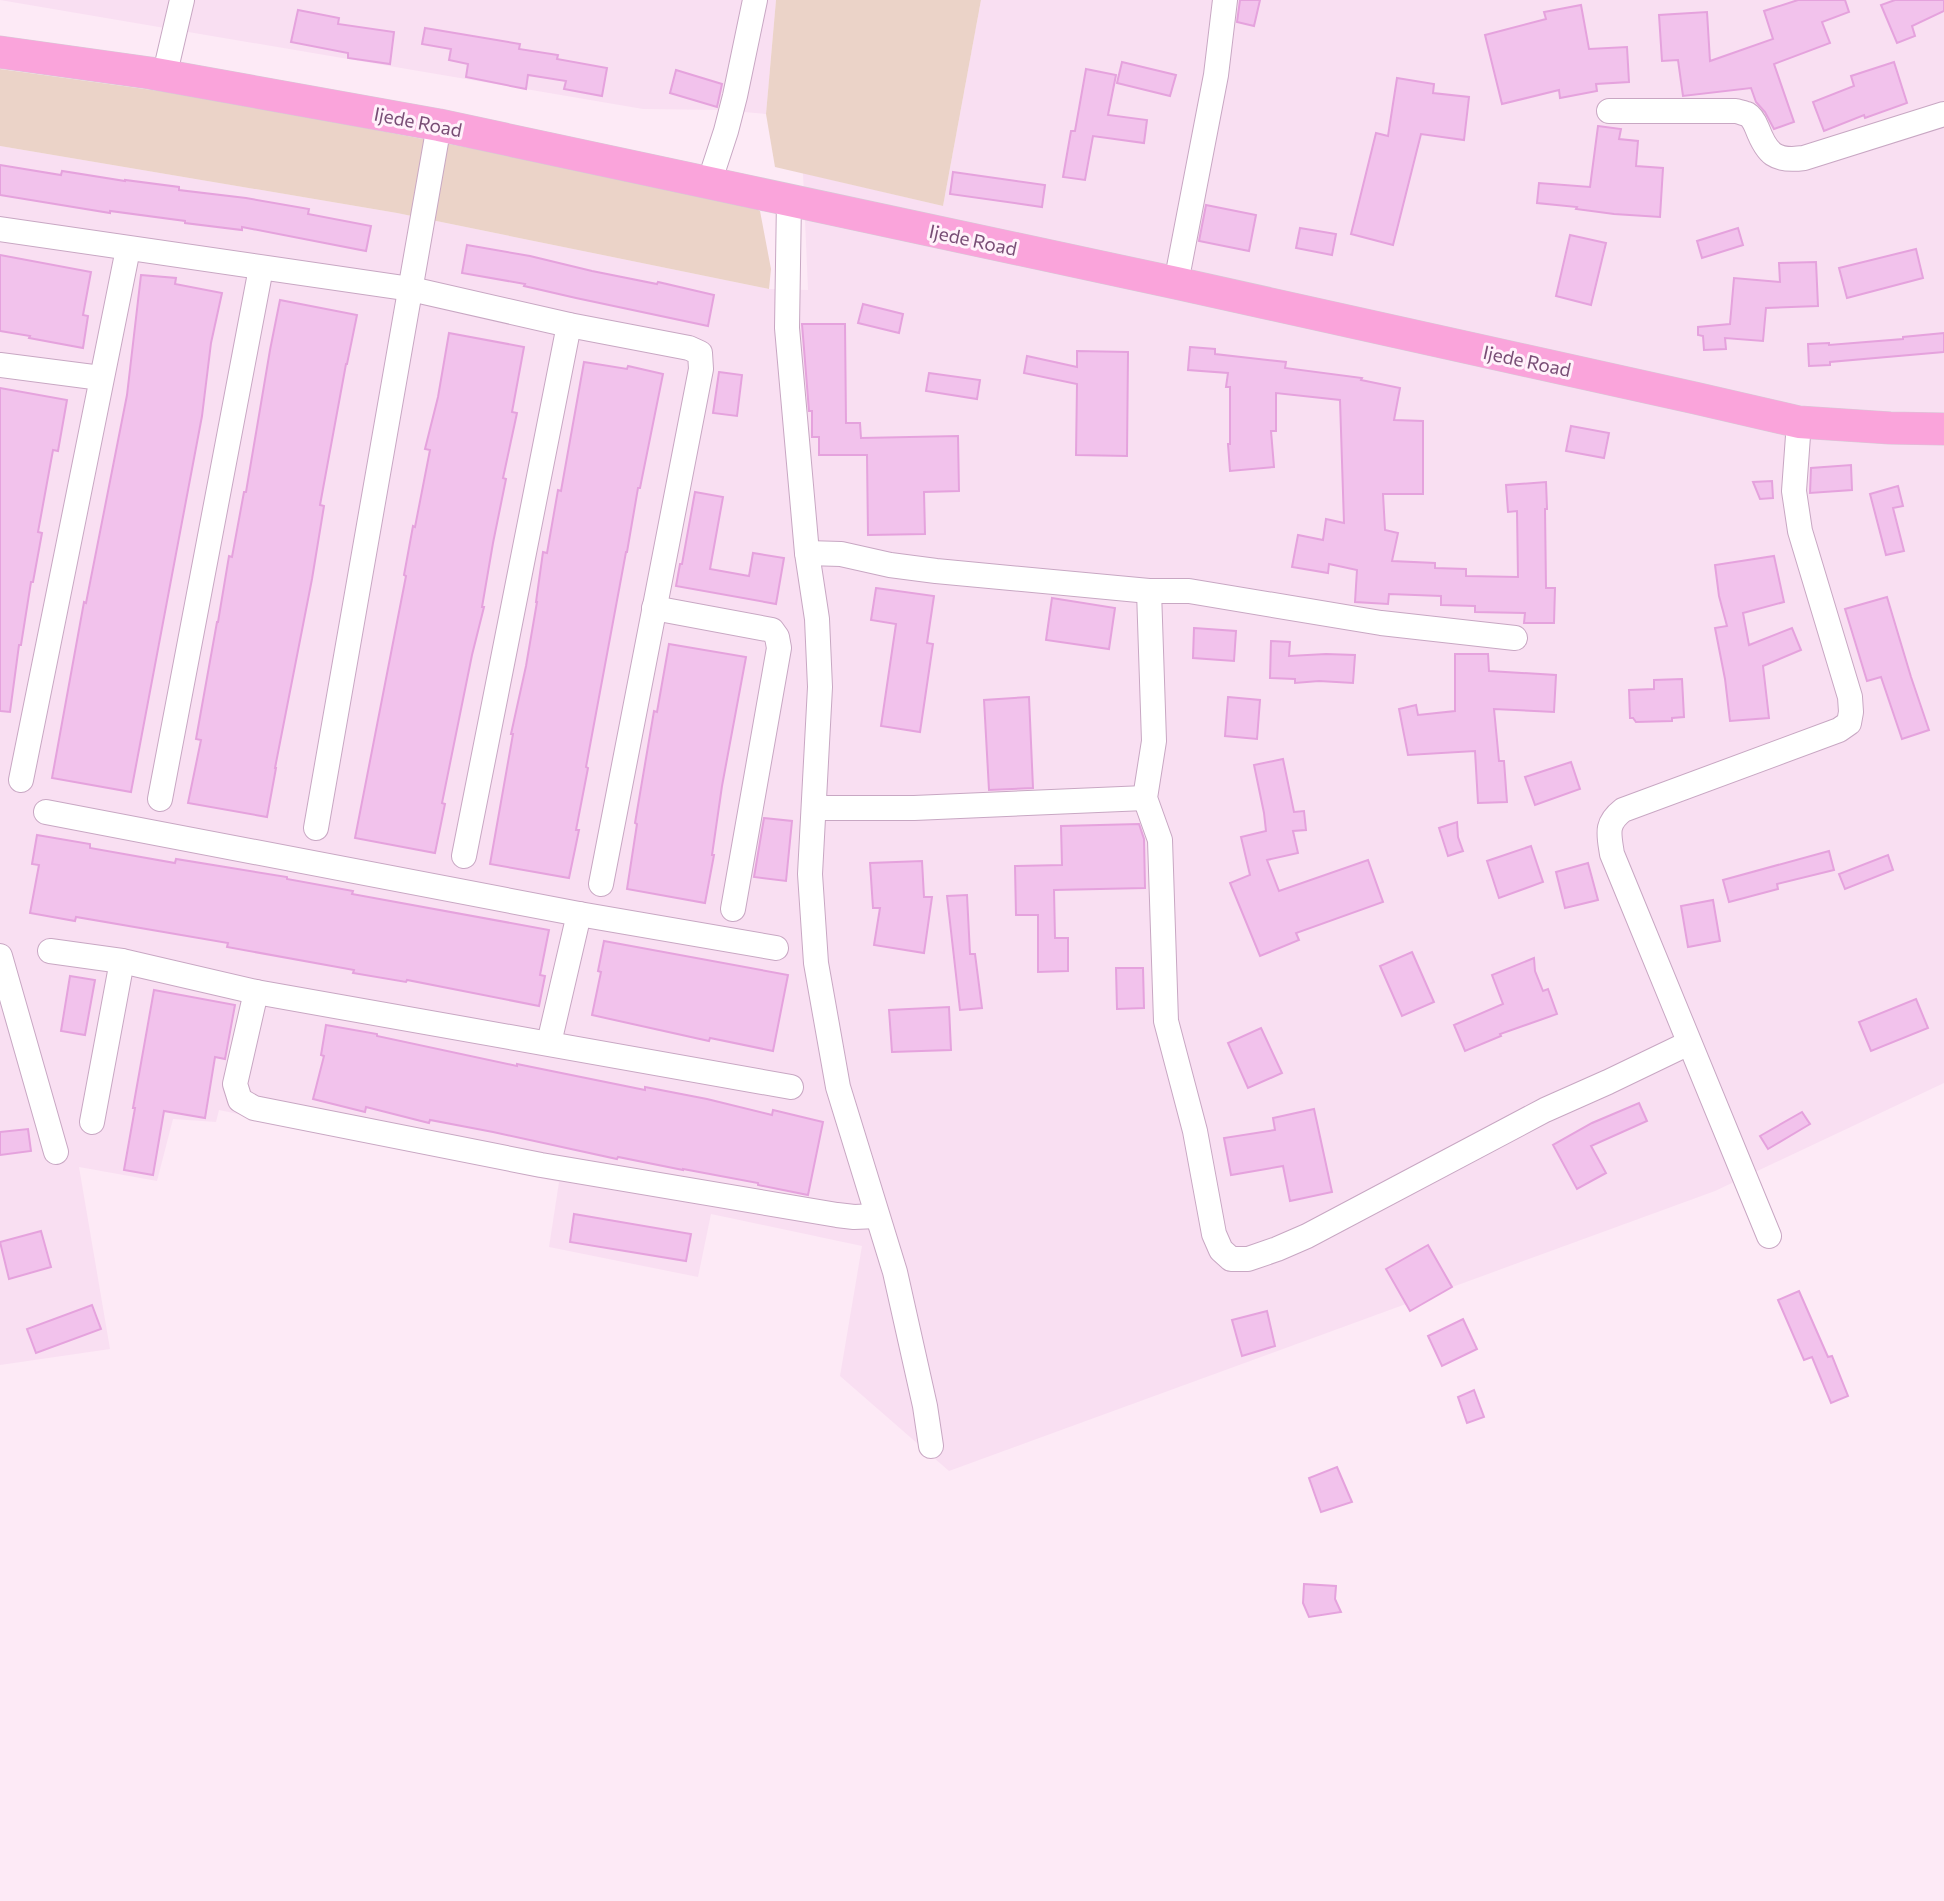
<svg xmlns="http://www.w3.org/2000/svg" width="1944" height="1901" font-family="Commissioner,sans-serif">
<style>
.residential{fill:#f9dff2}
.green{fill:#ebd3c8}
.building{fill:#f2c2ec;stroke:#e5a2dd;stroke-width:2}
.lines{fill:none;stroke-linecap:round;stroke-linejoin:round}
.minor-casing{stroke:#c8a7c3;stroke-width:26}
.major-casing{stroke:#d6cad6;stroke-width:33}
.minor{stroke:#fff;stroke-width:24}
.major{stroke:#faa4db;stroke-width:32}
.labels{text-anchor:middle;stroke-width:6;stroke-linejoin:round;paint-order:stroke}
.street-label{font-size:19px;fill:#784d75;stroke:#fff1fa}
</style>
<rect width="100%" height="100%" fill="#fdeaf6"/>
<g class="residential">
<polygon points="0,0 776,0 766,114 720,110 643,109"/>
<polygon points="981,0 1944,0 1944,1083 1715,1191 949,1471 840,1376 862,1246 711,1214 698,1277 549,1247 559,1182 219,1110 216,1122 173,1119 157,1181 79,1167 110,1349 0,1365 0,146 397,213 769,289 808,290 803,173 943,206"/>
</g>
<g class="green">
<polygon points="776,0 981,0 943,206 775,167 766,114"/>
<polygon points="0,69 210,98 741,200 760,211 771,269 769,289 397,213 0,146"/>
</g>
<g class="building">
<polygon points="1240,0 1260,0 1254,26 1237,22"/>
<polygon points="1798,0 1845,0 1849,12 1822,22 1830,43 1774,64 1794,122 1774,129 1765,112 1756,102 1751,88 1683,96 1678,60 1662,61 1659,15 1707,12 1710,61 1773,39 1764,11"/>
<polygon points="1895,0 1944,0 1944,11 1912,26 1915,36 1897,43 1881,5"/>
<polygon points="1581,5 1589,49 1627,47 1629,82 1596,84 1597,91 1560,98 1559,90 1502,104 1485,35 1546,19 1544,12"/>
<polygon points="298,10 339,18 338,24 394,32 390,64 348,58 348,53 291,42"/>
<polygon points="425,28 520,44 519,49 558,55 557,59 607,68 602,96 564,89 566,81 528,75 526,89 466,77 468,64 449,60 451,49 422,44"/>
<polygon points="1122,62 1176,75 1170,96 1117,83"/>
<polygon points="1894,62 1907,103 1865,118 1864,115 1824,131 1813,102 1854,86 1851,76"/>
<polygon points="1086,69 1116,75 1108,115 1147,120 1144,143 1093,136 1085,180 1063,177 1071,131 1075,131"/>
<polygon points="676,70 722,84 717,107 670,93"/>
<polygon points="1397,78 1434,84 1433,93 1469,97 1464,140 1421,134 1393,245 1351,234 1376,133 1388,136"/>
<polygon points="1598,126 1621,129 1619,139 1638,141 1636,166 1663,168 1660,217 1614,214 1576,209 1577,207 1537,203 1539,183 1590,187"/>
<polygon points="0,165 61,175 62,171 125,181 125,180 179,187 179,190 246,198 309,209 308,214 371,226 366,251 242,227 242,230 185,223 185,221 110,211 110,213 0,195"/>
<polygon points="953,172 1045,185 1042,207 950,194"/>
<polygon points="1206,205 1256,215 1249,251 1199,241"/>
<polygon points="1300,228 1336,234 1332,255 1296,248"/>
<polygon points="1738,228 1743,245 1702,258 1697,241"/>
<polygon points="1570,235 1606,243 1591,305 1556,296"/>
<polygon points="467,245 530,256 592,271 657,284 658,282 714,295 708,326 576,298 524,286 525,284 462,273"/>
<polygon points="1916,249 1923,278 1847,298 1839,268"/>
<polygon points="0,255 91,272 83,315 88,316 83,348 29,338 30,336 0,331"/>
<polygon points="1816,262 1818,306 1766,308 1763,341 1725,338 1726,349 1704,350 1703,336 1698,335 1698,327 1730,324 1734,278 1780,282 1779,263"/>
<polygon points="141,275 176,278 175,284 222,293 211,343 202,416 131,792 52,778 84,602 86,603 127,395"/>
<polygon points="280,300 357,315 347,364 346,364 320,505 324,506 312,579 275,768 276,768 267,817 188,803 201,740 196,739 217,622 218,622 229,556 232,557 244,492 246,492 270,350"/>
<polygon points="863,304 903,314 899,333 858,323"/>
<polygon points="802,324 845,324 846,423 860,423 861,438 958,436 959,491 924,492 925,534 868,535 867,455 819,455 819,437 812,437 812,411 809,411"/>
<polygon points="449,333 524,347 512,412 517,413 503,478 506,479 493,543 482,607 484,607 472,655 442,803 445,804 435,853 355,838 406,576 404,575 413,526 415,527 430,450 425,449 438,397"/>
<polygon points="1944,333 1944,352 1830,362 1830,365 1809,366 1808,344 1829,343 1829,345 1903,339 1903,337"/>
<polygon points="1190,347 1215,349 1215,354 1286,362 1285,368 1362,378 1361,380 1400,388 1394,420 1423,421 1423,494 1383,494 1385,530 1398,533 1392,561 1435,563 1435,568 1466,569 1466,576 1518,577 1517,511 1508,512 1506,485 1546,482 1547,509 1545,509 1546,588 1555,588 1554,623 1524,623 1525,613 1475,612 1475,606 1441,605 1441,596 1389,594 1388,604 1355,602 1357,570 1329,564 1328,573 1292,567 1298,535 1323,540 1326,519 1344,523 1340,400 1276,393 1276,431 1271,431 1274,467 1230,471 1228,444 1230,444 1230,387 1226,387 1228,373 1188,370"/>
<polygon points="1077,351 1128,352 1127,456 1076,455 1077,384 1024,373 1027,356 1077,367"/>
<polygon points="584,362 627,369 628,366 663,374 640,488 638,488 627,552 626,552 586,767 588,768 576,830 579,830 569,878 490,864 513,734 511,734 526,666 537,602 536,602 543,552 547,553 558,490 561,491"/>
<polygon points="719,372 742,375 737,416 713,413"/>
<polygon points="929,373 980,380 977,399 926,391"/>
<polygon points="0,388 67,400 58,451 53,450 38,532 42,533 33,582 31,582 21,645 19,645 10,712 0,711"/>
<polygon points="1571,426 1609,433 1604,458 1566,451"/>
<polygon points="1851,465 1852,490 1810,493 1811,468"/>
<polygon points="1772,481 1773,498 1760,499 1753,482"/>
<polygon points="1898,486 1903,506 1893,508 1904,551 1886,555 1870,494"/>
<polygon points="695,492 723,497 710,569 749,576 753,553 784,558 776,604 676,586 680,564 682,564"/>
<polygon points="1774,556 1784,602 1743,613 1749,645 1792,628 1801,650 1763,666 1769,718 1730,721 1725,679 1715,628 1727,626 1719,596 1715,565"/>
<polygon points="876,588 934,596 927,643 933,644 920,732 881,726 896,624 871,620"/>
<polygon points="1887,597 1911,677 1929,730 1902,739 1881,677 1867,681 1845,609"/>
<polygon points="1052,598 1115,608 1109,649 1046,640"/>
<polygon points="1194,628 1236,631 1234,661 1193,658"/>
<polygon points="1271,641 1290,642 1289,656 1326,654 1355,655 1353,683 1319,681 1295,683 1295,679 1270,678"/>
<polygon points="669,644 746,657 722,786 712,855 714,855 705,903 627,889 637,824 635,823 654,711 657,712"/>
<polygon points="1455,654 1488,654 1489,671 1556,675 1554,712 1494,709 1499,761 1504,761 1507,802 1478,803 1475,751 1408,755 1399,709 1416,705 1418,715 1455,711"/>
<polygon points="1682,679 1684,717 1672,718 1672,721 1636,722 1633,718 1630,718 1629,690 1654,689 1654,680"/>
<polygon points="1029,697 1033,788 989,790 984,700"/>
<polygon points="1228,697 1260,700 1257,739 1225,736"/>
<polygon points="1283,759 1294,812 1304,811 1306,830 1293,831 1298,853 1267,860 1279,891 1368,860 1383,902 1296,933 1299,940 1260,956 1230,883 1250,875 1241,837 1266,831 1264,813 1254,765"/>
<polygon points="1571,762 1580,789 1535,805 1525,777"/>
<polygon points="764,818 792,821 786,881 754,877"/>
<polygon points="1457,822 1458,837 1463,851 1448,856 1439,828"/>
<polygon points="1139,824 1144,839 1145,888 1054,890 1055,938 1068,938 1068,971 1038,972 1038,915 1016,915 1015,866 1062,865 1061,826"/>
<polygon points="37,835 90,844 90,848 175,863 176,859 287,877 287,879 353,891 352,894 549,930 540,975 545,976 539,1006 407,980 406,982 353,973 354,970 227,947 228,943 76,917 75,921 30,913 39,865 32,864"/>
<polygon points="1531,846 1543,882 1499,898 1487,861"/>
<polygon points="1829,851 1834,870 1777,884 1778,889 1729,902 1723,880"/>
<polygon points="1888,855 1893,870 1845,889 1839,874"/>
<polygon points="922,861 924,897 932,897 924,953 874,945 880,908 873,908 870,863"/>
<polygon points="1588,863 1598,900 1565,908 1556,872"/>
<polygon points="967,895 970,954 975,954 982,1008 960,1010 947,896"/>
<polygon points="1713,900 1720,941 1688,947 1681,906"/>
<polygon points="604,941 788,975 773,1051 710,1038 709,1041 592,1015 601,972 598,971"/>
<polygon points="1412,952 1434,1002 1402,1016 1380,966"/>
<polygon points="1534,958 1535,971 1543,991 1548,989 1557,1014 1500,1034 1501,1036 1465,1051 1454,1025 1503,1004 1492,975"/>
<polygon points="1116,968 1143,968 1144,1008 1117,1009"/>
<polygon points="70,976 95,980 85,1035 61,1031"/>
<polygon points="154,990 235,1005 225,1059 215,1057 205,1118 164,1111 153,1175 124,1170 135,1108 133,1108"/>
<polygon points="1916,999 1928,1028 1871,1051 1859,1022"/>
<polygon points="949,1007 951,1050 892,1052 889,1010"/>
<polygon points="326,1025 377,1034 377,1036 517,1066 517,1064 645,1090 645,1087 707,1099 772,1115 773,1110 823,1122 808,1195 758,1185 758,1183 683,1169 683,1170 618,1157 617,1159 493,1132 430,1120 429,1123 366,1107 365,1112 313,1099 324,1056 321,1055"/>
<polygon points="1261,1028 1282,1073 1248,1088 1228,1043"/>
<polygon points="1639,1103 1647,1121 1591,1146 1606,1173 1577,1189 1553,1145 1592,1123"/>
<polygon points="1314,1109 1332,1192 1290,1201 1283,1166 1231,1175 1224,1138 1275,1130 1273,1118"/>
<polygon points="1802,1112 1810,1124 1768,1149 1760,1136"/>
<polygon points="28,1129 31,1151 0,1155 0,1132"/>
<polygon points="574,1214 691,1234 686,1261 570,1242"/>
<polygon points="41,1231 51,1267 9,1279 0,1242"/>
<polygon points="1428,1245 1452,1287 1410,1311 1386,1269"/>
<polygon points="1799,1291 1828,1357 1832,1356 1848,1396 1831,1403 1812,1357 1804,1360 1778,1300"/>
<polygon points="92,1305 101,1329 36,1353 27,1329"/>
<polygon points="1267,1311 1275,1346 1242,1356 1232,1320"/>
<polygon points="1463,1319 1477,1349 1442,1366 1428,1336"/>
<polygon points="1474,1390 1484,1417 1467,1423 1458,1397"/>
<polygon points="1337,1467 1352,1502 1321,1512 1309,1478"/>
<polygon points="1304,1584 1336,1586 1335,1599 1341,1612 1309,1617 1303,1603"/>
</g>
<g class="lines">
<defs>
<g id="minor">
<polyline points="164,77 182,0"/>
<path d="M 1609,111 L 1736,111 C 1737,111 1746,114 1747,114 C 1752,117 1755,123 1757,128 C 1767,154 1775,162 1804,158 L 1944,114"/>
<polyline points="709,183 726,131 735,96 755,0"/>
<polyline points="789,200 787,328 807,553 817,619 820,687 810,874 816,963 838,1087 895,1272 925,1406 931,1446"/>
<polyline points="0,229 411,289 569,325 689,348 700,353 701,369 601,884"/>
<polyline points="1176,283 1216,75 1225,0"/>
<polyline points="0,365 101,378"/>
<polyline points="807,553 841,554 890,565 936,571 1149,591 1189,591 1381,623 1515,638"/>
<polyline points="1149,591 1154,741 1145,798 1160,840 1166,1021 1195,1131 1214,1234 1221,1250 1231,1259 1248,1259 1277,1249 1307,1236 1545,1110 1608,1082 1689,1043"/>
<polyline points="654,608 772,630 777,637 779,648 733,909"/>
<polyline points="21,780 128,249"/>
<polyline points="160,799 261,268"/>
<polyline points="815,808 914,808 1145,798"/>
<polyline points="46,812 579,914 776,948"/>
<polyline points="316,828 439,125"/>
<polyline points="464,856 569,325"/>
<polyline points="50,951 122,961 256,992 791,1087"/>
<polyline points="0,956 56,1152"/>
<polyline points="256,992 235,1084 240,1100 254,1108 541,1165 837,1215 854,1217 877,1216"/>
<polyline points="549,1043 579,914"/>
<polyline points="92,1122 122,961"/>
<path d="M 1769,1236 L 1612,854 C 1609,834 1605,824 1623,810 L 1839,730 L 1849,723 L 1851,712 L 1850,697 L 1800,531 L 1794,491 L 1799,422"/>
</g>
<polyline id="major" points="0,52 150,73 439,125 1176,283 1695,398 1799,422 1890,428 1944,429"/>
</defs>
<use href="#minor" class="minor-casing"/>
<use href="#major" class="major-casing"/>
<use href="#minor" class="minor"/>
<use href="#major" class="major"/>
</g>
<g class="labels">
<g class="street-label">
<text transform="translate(418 122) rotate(11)" y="7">Ijede Road</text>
<text transform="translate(973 240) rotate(12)" y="7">Ijede Road</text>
<text transform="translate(1527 361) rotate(12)" y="7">Ijede Road</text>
</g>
</g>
</svg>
